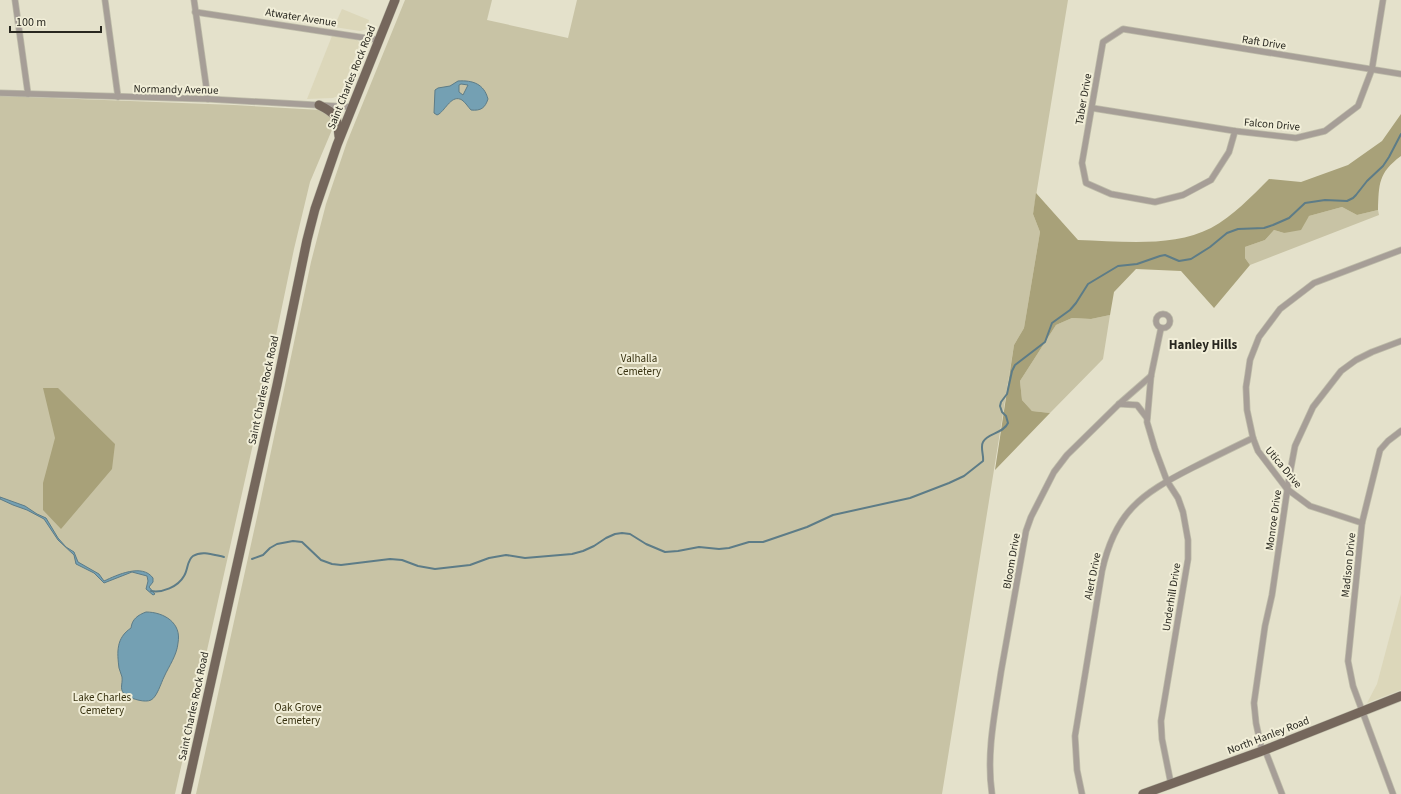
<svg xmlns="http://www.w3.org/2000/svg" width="1401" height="794" font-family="'Source Sans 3',sans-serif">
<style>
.built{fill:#dcd7ba}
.green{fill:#c8c3a5}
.forest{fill:#a8a179}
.water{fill:#74a0b3;stroke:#5d7c87;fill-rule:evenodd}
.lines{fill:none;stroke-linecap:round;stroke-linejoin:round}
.stream{stroke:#5d7c87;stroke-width:2}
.minor-casing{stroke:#bebca9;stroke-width:7}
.primary-casing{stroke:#bebca9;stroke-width:10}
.minor{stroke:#a69e97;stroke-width:5.5}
.primary{stroke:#75675c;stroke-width:9}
.labels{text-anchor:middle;stroke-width:4;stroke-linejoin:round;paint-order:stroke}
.street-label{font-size:11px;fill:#28271f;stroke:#f1eed8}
.park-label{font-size:11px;fill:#37310f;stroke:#f1eed8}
.quarter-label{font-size:13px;font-weight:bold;fill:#28271f;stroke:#f1eed8}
</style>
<rect width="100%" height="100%" fill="#e4e1cb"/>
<g class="built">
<polygon points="342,9 369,20 367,28 364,30 360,31 334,27"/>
<polygon points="332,36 354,38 357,40 360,43 340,95 333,98 307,99"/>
<polygon points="1401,594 1401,690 1367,703 1377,684"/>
</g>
<g class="green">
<polygon points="405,0 492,0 487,20 568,38 577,0 1068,0 1033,214 1040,232 1024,328 1014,345 942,794 196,794 259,508 311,262 326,204 347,142"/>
<polygon points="0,96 234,105 321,110 330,113 334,125 310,182 294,249 261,408 175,794 0,794"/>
<polygon points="1342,207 1357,215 1378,210 1379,215 1250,265 1245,258 1245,247 1265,240 1274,230 1284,233 1309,216"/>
<polygon points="1110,315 1103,359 1050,413 1032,411 1022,400 1020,381 1056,325 1072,318 1091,319"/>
</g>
<g class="forest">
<path d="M 1401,114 L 1401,156 C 1378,173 1379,184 1378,210 L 1357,215 L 1342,207 L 1309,216 L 1301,230 L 1284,233 L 1274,230 L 1265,240 L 1245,247 L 1245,258 L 1250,265 L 1214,308 L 1181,271 L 1136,269 L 1114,292 L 1110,315 L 1091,319 L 1072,318 L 1056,325 L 1020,381 L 1022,400 L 1032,411 L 1050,413 L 995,470 L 1014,345 L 1024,328 L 1040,232 L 1033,214 L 1036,193 L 1078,240 C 1120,241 1172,248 1211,228 C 1233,216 1252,196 1269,179 L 1301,182 L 1348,165 L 1382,141 Z"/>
<polygon points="43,388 58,388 115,444 112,469 61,529 43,510 43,483 55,438"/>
</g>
<g class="water">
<path d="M 458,81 C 473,80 484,84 488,99 C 485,108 481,111 471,110 C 468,107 466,103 462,100 C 452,94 446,109 439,114 L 437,115 L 434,113 L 435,90 L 438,88 L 450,86 ZM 461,84 L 468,85 L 463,95 L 459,92 L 459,85 Z"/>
<path d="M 0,497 L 25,506 L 37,514 L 46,518 L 58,538 L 66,547 L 74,552 L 78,562 L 99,574 L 104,581 C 117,575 142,563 153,578 L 153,582 L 149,587 L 155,594 L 153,595 L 146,589 L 148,581 L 147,576 L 132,572 L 104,583 L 94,573 L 76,564 L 74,555 L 58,540 L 44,519 L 27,510 L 13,505 L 0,499 Z"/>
<path d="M 146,612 C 164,612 182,623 178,643 C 177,655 169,666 164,677 C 161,683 157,697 151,700 C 145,703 133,699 127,696 C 118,690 123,685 122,677 C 121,674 120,671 119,668 C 117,652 116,638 131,628 C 132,619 138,615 146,612 Z"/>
</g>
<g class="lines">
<g class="stream">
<path d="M 252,559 L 263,555 L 270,548 L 277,544 L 293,541 L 302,542 L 321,560 L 332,564 L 341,565 L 390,559 L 402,560 L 418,566 L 435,569 L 470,565 L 489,558 L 506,555 L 525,558 L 572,554 L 583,551 L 594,546 L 606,538 L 615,534 L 622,533 L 630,534 L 646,544 L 665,552 L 678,551 L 699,547 L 719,549 L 729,548 L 749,542 L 763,542 L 807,527 L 833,515 L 910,498 L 949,483 L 964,476 L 983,461 C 984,456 980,447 983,442 C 987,433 1003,434 1008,423 L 1006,416 L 1002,412 L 1000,406 L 1001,402 L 1007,394 L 1012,371 L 1015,365 L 1045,342 L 1052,323 L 1070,310 L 1076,303 L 1088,284 L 1118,266 L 1137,264 L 1160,256 L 1165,255 L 1179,261 L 1191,259 L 1210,247 L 1227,233 L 1238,229 L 1264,228 L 1273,225 L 1289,218 L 1305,203 L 1325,200 L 1347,201 L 1353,198 L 1356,195 L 1367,181 L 1383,166 L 1389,157 L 1401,134"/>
<path d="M 151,591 C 162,593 178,587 184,576 C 188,570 187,560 193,556 C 202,550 214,555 224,557"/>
</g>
<defs>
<g id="minor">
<polyline points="15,0 28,94"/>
<polyline points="105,0 118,97"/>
<polyline points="194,0 208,99"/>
<polyline points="195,12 379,40"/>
<polyline points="0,93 208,99 352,107"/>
<polyline points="1092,108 1235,131 1296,138 1325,131 1358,106 1372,69 1383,0"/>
<polyline points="1235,131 1229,152 1211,180 1183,195 1155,202 1111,194 1086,183 1082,163 1103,42 1123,29 1401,74"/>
<circle cx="1163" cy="321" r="7"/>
<polyline points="1161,328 1151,376 1147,422 1155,449 1167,481 1178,498 1183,512 1188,540 1188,559 1161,721 1162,739 1171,784"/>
<polyline points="1119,404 1137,405 1147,418"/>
<polyline points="1362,523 1310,506 1287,489 1258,451 1253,438 1247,410 1246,387 1248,374 1250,360 1259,337 1280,309 1314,283 1401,250"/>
<polyline points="1265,750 1282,794"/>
<polyline points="1262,751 1256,723 1254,703 1265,626 1272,595 1289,478 1295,446 1313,407 1341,371 1356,360 1372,352 1401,341"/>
<path d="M 992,794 C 986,753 995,713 1001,672 C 1009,625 1018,578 1026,531 L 1031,517 L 1054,472 L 1067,455 L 1119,404 L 1151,376"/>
<path d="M 1082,794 L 1077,770 L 1075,736 L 1102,571 C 1115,512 1141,494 1192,468 C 1212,458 1232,448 1253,438"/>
<polyline points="1393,794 1353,686 1348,661 1362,523 1380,450 1388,441 1401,431"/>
</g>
<g id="primary">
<path d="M 319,105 C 337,114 337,116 339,136"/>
<polyline points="186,794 277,385 307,240 315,209 337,145 395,0"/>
<polyline points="1143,794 1262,751 1401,696"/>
</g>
</defs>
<use href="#minor" class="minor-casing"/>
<use href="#primary" class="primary-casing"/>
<use href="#minor" class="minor"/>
<use href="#primary" class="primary"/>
</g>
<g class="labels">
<g class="street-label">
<text transform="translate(301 17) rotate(9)" y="4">Atwater Avenue</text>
<text transform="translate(1264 42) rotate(9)" y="4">Raft Drive</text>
<text transform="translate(351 77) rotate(-68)" y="4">Saint Charles Rock Road</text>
<text transform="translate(176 89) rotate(1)" y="4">Normandy Avenue</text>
<text transform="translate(1083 99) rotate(-80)" y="4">Taber Drive</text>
<text transform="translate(1272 124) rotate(5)" y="4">Falcon Drive</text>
<text transform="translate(263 390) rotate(-78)" y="4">Saint Charles Rock Road</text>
<text transform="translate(1284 467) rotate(50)" y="4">Utica Drive</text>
<text transform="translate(1273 520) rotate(-82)" y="4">Monroe Drive</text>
<text transform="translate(1011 561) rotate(-80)" y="4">Bloom Drive</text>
<text transform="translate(1348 565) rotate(-84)" y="4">Madison Drive</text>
<text transform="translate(1092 576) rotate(-79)" y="4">Alert Drive</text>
<text transform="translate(1171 597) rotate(-81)" y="4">Underhill Drive</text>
<text transform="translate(193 706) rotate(-78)" y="4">Saint Charles Rock Road</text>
<text transform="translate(1268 735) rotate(-21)" y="4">North Hanley Road</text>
</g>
<g class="park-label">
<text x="639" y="362">Valhalla<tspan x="639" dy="13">Cemetery</tspan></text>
<text x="102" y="701">Lake Charles<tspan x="102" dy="13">Cemetery</tspan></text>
<text x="298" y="711">Oak Grove<tspan x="298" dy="13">Cemetery</tspan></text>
</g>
<g class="quarter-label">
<text x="1203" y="349">Hanley Hills</text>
</g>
</g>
<path d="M10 26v6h91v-6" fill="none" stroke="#28271f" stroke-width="2"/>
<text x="16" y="26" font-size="12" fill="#28271f" stroke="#f1eed8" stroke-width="3" paint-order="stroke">100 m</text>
</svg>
